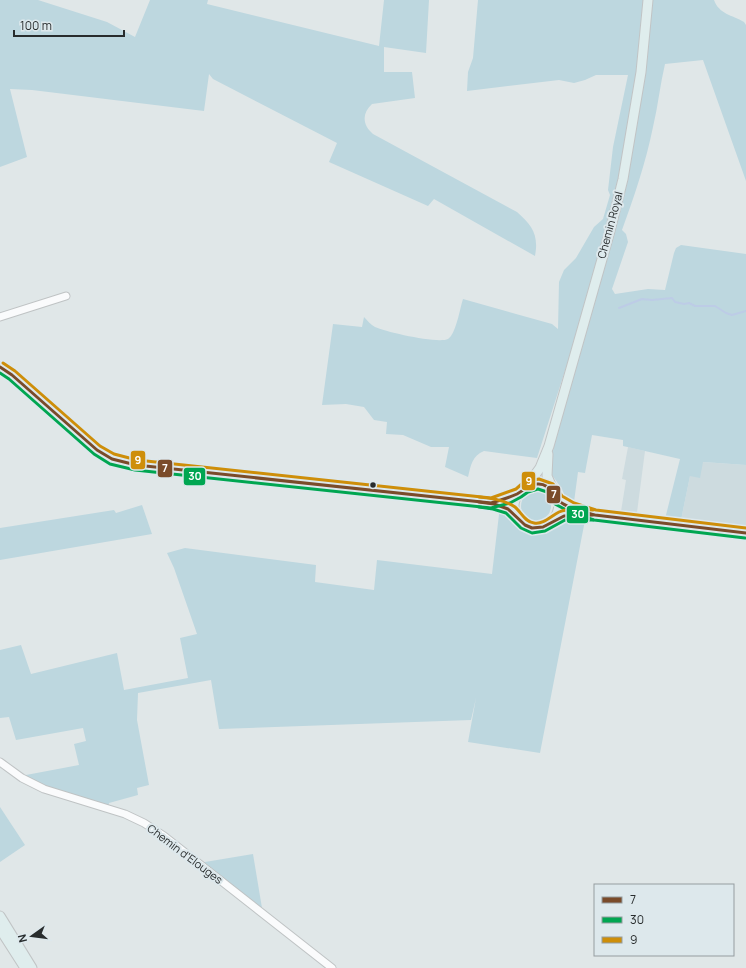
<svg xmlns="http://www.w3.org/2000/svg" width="746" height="968" font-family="Manrope,sans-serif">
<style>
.built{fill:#cddbdf}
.green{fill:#bdd7df}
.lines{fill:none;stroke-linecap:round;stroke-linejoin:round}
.stream{stroke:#bdcce6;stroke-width:2}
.minor-casing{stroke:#bfc3c4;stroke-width:9}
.major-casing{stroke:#c1c4c5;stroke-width:11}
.minor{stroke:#fafbfc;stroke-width:7}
.major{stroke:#dfeded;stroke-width:9}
.bus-1-casing{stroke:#dde8ec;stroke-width:6}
.bus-2-casing{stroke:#dde8ec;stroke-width:6}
.bus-3-casing{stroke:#dde8ec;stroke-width:6}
.bus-1{stroke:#7a4b2a;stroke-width:3}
.bus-2{stroke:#00a651;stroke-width:3}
.bus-3{stroke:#ce8e09;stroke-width:3}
.bus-dot{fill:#282c2d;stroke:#dde8ec;stroke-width:1.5}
.labels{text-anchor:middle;stroke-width:4;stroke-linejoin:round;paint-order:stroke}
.street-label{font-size:11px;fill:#282c2d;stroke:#dde8ec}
.line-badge{stroke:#dde8ec;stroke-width:1.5}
.badge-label{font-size:11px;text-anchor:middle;font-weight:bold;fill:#fff}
</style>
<rect width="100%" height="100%" fill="#e0e7e8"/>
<g class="built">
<polygon points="628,447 645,451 636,520 620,518 626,480 622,479"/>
<polygon points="702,462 746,465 746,533 680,525 690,476"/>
</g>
<g class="green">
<path d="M 0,0 L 38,0 L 107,22 L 135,37 L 150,0 L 208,0 L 207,4 L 379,46 L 384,0 L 429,0 L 426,53 L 384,47 L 384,72 L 412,72 L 415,98 L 372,104 C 362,113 362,125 373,134 L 517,212 C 532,225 539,235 535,256 L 434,199 L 428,206 L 329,162 L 337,143 L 213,79 L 209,74 L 204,111 L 32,90 L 10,89 L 27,157 L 0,167 Z"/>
<path d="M 478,0 L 714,0 C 719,14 732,15 744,22 L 746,25 L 746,181 L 703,60 L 665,64 C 660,85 658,106 653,127 C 646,162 634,197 622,230 L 626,234 L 628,242 L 612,289 L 615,294 L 648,289 L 665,290 L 674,253 L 676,248 L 681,245 L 746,254 L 746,465 L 703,462 L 700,478 L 690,476 L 680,525 L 664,523 L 680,459 L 623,446 L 623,440 L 592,435 L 585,473 L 578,472 L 574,502 L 565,497 L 562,489 L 552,475 L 552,464 L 550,464 L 575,352 L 570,355 L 537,458 L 484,451 C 472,456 471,465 468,477 L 445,467 L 449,447 L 431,447 L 403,435 L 386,434 L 387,422 L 374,420 L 364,407 L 346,404 L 322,405 L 333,324 L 362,327 L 364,317 C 367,320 371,325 375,327 C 386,332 438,344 448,339 C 456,334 460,308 463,299 L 552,324 L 558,329 L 559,282 L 564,270 L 576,258 L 594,227 L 603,219 L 610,195 L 608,190 L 613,147 L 628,75 L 596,75 L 585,80 L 574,83 L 559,80 L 467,91 L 468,72 L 473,58 Z"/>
<circle cx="536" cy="506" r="15"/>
<polygon points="142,505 152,534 0,560 0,528 114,510 116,513"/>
<polygon points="500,506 531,528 561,516 586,515 540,753 468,742 476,698 471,720 219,729 211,680 138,693 137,720 149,785 137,788 138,795 109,803 108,809 22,778 26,775 79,765 74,744 86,741 83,728 16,740 9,717 0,718 0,650 21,645 31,674 117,653 124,690 188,678 180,638 197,634 174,568 167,553 185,548 316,565 315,582 374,590 377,560 492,574"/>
<polygon points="0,807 25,845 0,862"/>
<polygon points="253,854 262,908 255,908 199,863"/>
</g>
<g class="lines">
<polyline class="stream" points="619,308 642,299 652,300 672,298 675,302 684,304 689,303 695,306 715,306 726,313 732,315 746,311"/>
<defs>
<g id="minor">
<polyline points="0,317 66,296"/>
<polyline points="0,762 22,778 44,789 125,814 144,823 164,836 332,968"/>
</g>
<g id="major">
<path d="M 0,367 L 12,375 L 97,450 C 109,458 122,462 136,465 L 491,503 L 506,509 L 516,515"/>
<polyline points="548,454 547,476 554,492"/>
<polyline points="526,487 540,468 549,446 610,231 623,179 641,72 648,0"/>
<polyline points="558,500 572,508 595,515 746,533"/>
<polyline points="491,503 508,498 519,493"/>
<path d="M 551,523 C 557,516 561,507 557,498 C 543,468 501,493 518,518 C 521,523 526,526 530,528 C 544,531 550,521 561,516 C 568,513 578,514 585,515"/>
<polyline points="0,916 32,968"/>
<polyline points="0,929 25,968"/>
</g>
</defs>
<use href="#minor" class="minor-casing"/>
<use href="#major" class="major-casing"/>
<use href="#minor" class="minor"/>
<use href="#major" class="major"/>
<defs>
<g id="bus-1">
<path d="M 0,367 L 12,375 L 97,450 L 112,459 L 136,465 L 491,503 C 500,500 509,498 517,494 C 524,490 528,485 537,484 C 549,483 551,493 558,500 C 566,508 584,512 595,515 L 746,533"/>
<polyline points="479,502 494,504 508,509 525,525 532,528 543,527 564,516 593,515"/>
</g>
<g id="bus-2">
<polyline points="0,373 9,379 94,454 110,464 135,470 491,508 510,503 521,497 528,492 538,489 547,492 555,504 570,512 594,520 745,538"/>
<polyline points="479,507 493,509 506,513 521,528 532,533 545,531 565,520 593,520"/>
</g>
<g id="bus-3">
<polyline points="3,363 15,371 100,446 114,454 137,460 491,498 516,489 524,482 539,479 553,484 562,496 574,503 596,510 746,528"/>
<path d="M 479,497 C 492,498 505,500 515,507 C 521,512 525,522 534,523 C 543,525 551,516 559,512 C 570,507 582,510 593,510"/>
</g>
</defs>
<use href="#bus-1" class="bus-1-casing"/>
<use href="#bus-2" class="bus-2-casing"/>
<use href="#bus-3" class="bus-3-casing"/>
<use href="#bus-1" class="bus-1"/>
<use href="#bus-2" class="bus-2"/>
<use href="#bus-3" class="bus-3"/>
</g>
<circle class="bus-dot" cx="373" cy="485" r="3.5"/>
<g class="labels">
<g class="street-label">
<text transform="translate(610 225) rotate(-75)" y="4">Chemin Royal</text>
<text transform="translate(185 854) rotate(37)" y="4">Chemin d'Elouges</text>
</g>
</g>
<g class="line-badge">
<rect x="130" y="450" width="16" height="20" rx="4" fill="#ce8e09"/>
<rect x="157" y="459" width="16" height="19" rx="4" fill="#7a4b2a"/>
<rect x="183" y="467" width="23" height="19" rx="4" fill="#00a651"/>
<rect x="521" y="471" width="15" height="20" rx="4" fill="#ce8e09"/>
<rect x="546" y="485" width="15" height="19" rx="4" fill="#7a4b2a"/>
<rect x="566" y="505" width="23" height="19" rx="4" fill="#00a651"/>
</g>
<g class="badge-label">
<text x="138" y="464">9</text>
<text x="165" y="472">7</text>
<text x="195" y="480">30</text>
<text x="529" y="485">9</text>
<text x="554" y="498">7</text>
<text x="578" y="518">30</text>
</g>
<rect x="594" y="884" width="140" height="72" fill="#dde8ec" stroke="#959da0"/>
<rect x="602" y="897" width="20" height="6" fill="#7a4b2a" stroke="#959da0"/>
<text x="630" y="904" font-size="12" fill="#282c2d">7</text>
<rect x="602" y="917" width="20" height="6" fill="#00a651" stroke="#959da0"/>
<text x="630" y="924" font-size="12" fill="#282c2d">30</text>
<rect x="602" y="937" width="20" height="6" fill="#ce8e09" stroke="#959da0"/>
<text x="630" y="944" font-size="12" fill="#282c2d">9</text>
<g transform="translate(32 936) rotate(256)" stroke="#dde8ec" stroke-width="3" paint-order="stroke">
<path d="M0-3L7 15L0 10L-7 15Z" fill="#282c2d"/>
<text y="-6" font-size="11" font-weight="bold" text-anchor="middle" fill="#282c2d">N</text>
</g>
<path d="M14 30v6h110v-6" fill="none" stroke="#282c2d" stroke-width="2"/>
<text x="20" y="30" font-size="12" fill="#282c2d" stroke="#dde8ec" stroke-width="3" paint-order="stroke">100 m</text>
</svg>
